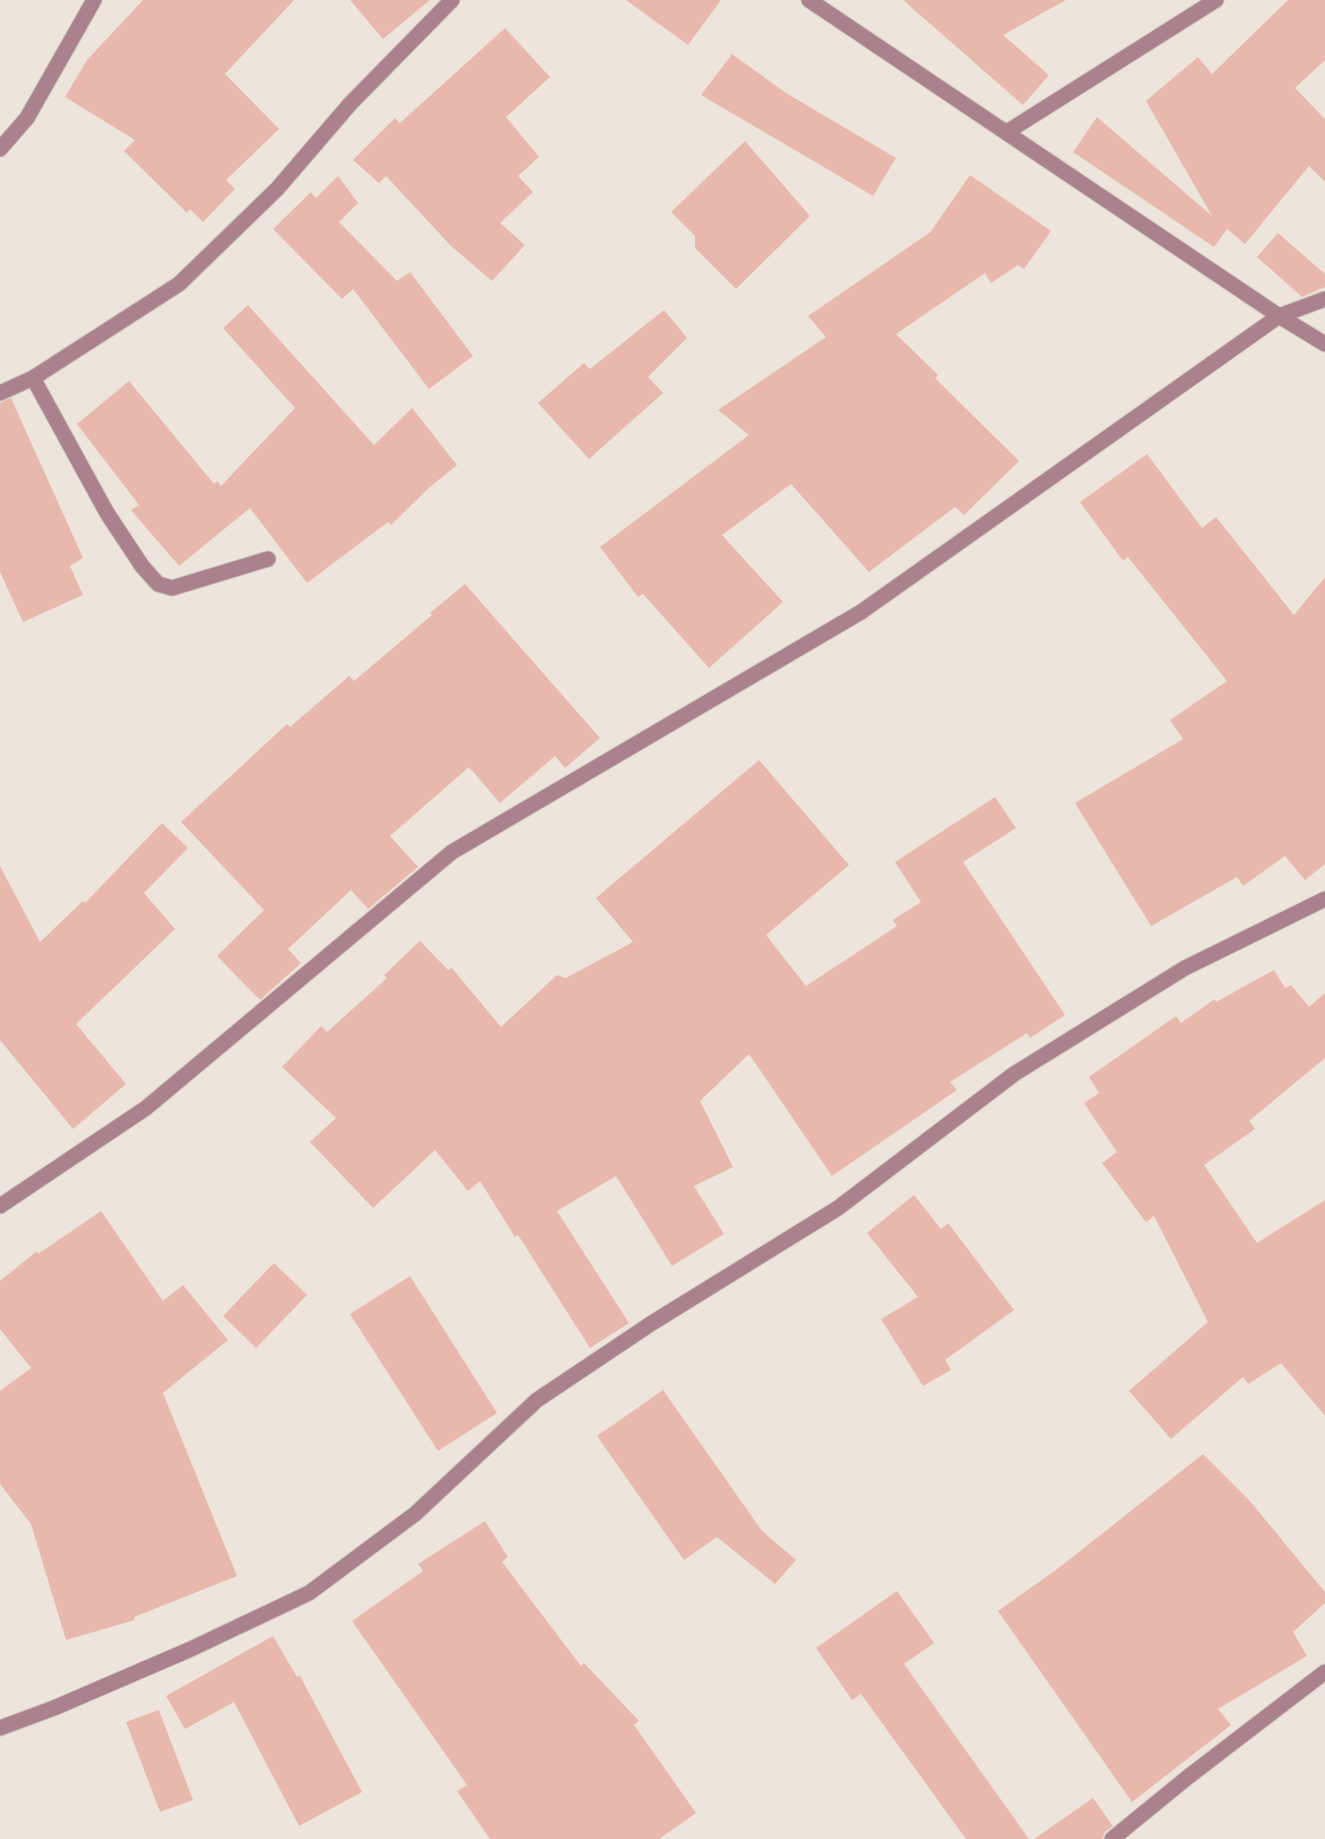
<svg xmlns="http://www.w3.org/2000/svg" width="1325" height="1839" font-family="'Golos Text',sans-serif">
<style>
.building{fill:#e9b8ac}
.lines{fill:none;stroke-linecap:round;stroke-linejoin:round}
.minor-casing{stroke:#cac2ba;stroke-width:17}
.minor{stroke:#ab818d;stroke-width:15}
</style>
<rect width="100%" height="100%" fill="#ede5dc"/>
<g class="building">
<polygon points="143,0 294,0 225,74 279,129 226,180 235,189 203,222 190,209 187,213 124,151 135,140 65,97 87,60"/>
<polygon points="350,0 430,0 383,39"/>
<polygon points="626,0 721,0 688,45"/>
<polygon points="903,0 1066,0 1003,35 1049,75 1023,105"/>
<polygon points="1288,0 1325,0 1325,60 1295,88 1325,119 1325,182 1309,166 1245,244 1227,229 1214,247 1073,152 1097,117 1212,216 1146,101 1198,57 1212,74"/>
<polygon points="505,28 550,77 506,117 539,157 518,176 533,192 500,223 525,245 492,281 451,246 386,176 379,183 353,160 395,118 400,123"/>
<polygon points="732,54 786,93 896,158 873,196 701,95"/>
<polygon points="745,141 810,216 736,289 695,248 695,236 671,212"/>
<polygon points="970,175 1051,231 1024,269 1018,265 991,283 985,273 896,334 938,375 935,378 1019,461 964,515 955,507 869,572 791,484 722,535 783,602 709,668 643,594 638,597 600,547 749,435 718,410 826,337 808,316 932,231 931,231"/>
<polygon points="338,176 358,203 339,222 397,281 410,272 473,356 429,389 353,289 342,299 273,229 311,192 316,198"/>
<polygon points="1278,233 1325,274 1325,287 1302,297 1257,257"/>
<polygon points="248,305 374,445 412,408 457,465 431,486 391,525 388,522 307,583 250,508 179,566 131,510 139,505 77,424 129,381 214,484 217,481 221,486 295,408 223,328"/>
<polygon points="664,310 687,338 648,377 663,393 589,459 538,403 584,363 590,369"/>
<polygon points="11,398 83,558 70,566 83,595 23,622 0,572 0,403"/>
<polygon points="1147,454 1202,528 1216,517 1294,615 1325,577 1325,864 1305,880 1285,856 1243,886 1237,877 1151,926 1075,803 1183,739 1170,720 1227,681 1128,557 1123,561 1080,502"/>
<polygon points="465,584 600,738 565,768 555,756 500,803 469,767 390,836 418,867 368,909 351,890 288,949 301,963 260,1000 217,956 264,910 181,822 287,724 290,727 349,676 354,681 432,615 430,613"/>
<polygon points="759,760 849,865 766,935 806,986 897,926 893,920 921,902 895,862 995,797 1016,828 963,862 1065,1015 1030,1038 1027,1033 950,1082 957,1090 832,1176 749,1054 700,1101 733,1167 694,1186 724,1234 672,1266 616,1176 557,1211 629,1323 590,1348 518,1235 515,1237 480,1181 468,1191 435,1150 373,1208 310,1142 336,1118 282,1067 321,1026 327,1032 387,978 384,975 420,941 448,970 452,968 501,1027 557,975 566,978 633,942 596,898"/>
<polygon points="162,823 188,848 144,893 175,929 76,1024 126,1084 73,1129 0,1040 0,866 40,942 83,901 85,903"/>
<polygon points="1274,970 1285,988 1291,985 1309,1007 1325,993 1325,1058 1249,1121 1255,1129 1204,1165 1257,1243 1325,1200 1325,1416 1281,1363 1248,1384 1243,1377 1171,1439 1129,1391 1208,1322 1154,1216 1146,1222 1102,1163 1117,1152 1084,1103 1099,1093 1089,1077 1176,1016 1181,1023 1215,999 1216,1002"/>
<polygon points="914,1195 941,1229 948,1223 1014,1310 945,1360 951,1370 923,1386 881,1319 918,1297 867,1233"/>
<polygon points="101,1211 163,1301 183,1285 228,1340 163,1393 237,1576 134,1617 135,1620 66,1640 31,1524 0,1484 0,1391 31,1368 0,1329 0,1281 37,1251 38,1254"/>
<polygon points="274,1263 307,1295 256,1348 223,1316"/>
<polygon points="410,1276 497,1413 438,1451 350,1314"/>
<polygon points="663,1390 762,1531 796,1560 775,1584 717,1537 684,1560 597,1436"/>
<polygon points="1203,1454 1249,1500 1325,1592 1325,1603 1293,1632 1307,1656 1218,1709 1231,1725 1132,1802 998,1611 1056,1570"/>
<polygon points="485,1521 508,1557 502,1562 581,1666 584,1663 639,1721 634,1725 696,1813 659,1839 490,1839 457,1791 467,1785 352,1621 423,1571 418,1564"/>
<polygon points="897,1591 934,1643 904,1664 1029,1839 966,1839 861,1694 852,1700 816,1648"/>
<polygon points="273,1636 297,1677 300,1676 362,1792 299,1826 234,1702 185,1729 166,1696"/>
<polygon points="159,1710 193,1800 160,1812 126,1722"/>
<polygon points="1093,1798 1113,1826 1105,1832 1102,1839 1034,1839"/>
</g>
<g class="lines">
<defs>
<g id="minor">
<polyline points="809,0 1279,316 1325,344"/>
<polyline points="1007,132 1216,0"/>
<polyline points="0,149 27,118 94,0"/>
<polyline points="33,378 107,513 142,566 158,584 172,588 268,559"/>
<polyline points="0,393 33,378 179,284 277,189 350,104 452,0"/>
<polyline points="0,1206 146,1108 452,852 861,612 1279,316 1325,299"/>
<polyline points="0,1728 54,1708 191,1649 309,1593 415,1514 537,1400 652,1323 838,1208 1014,1074 1185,968 1325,899"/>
<polyline points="1112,1839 1188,1777 1325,1672"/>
</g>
</defs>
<use href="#minor" class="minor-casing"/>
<use href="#minor" class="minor"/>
</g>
</svg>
